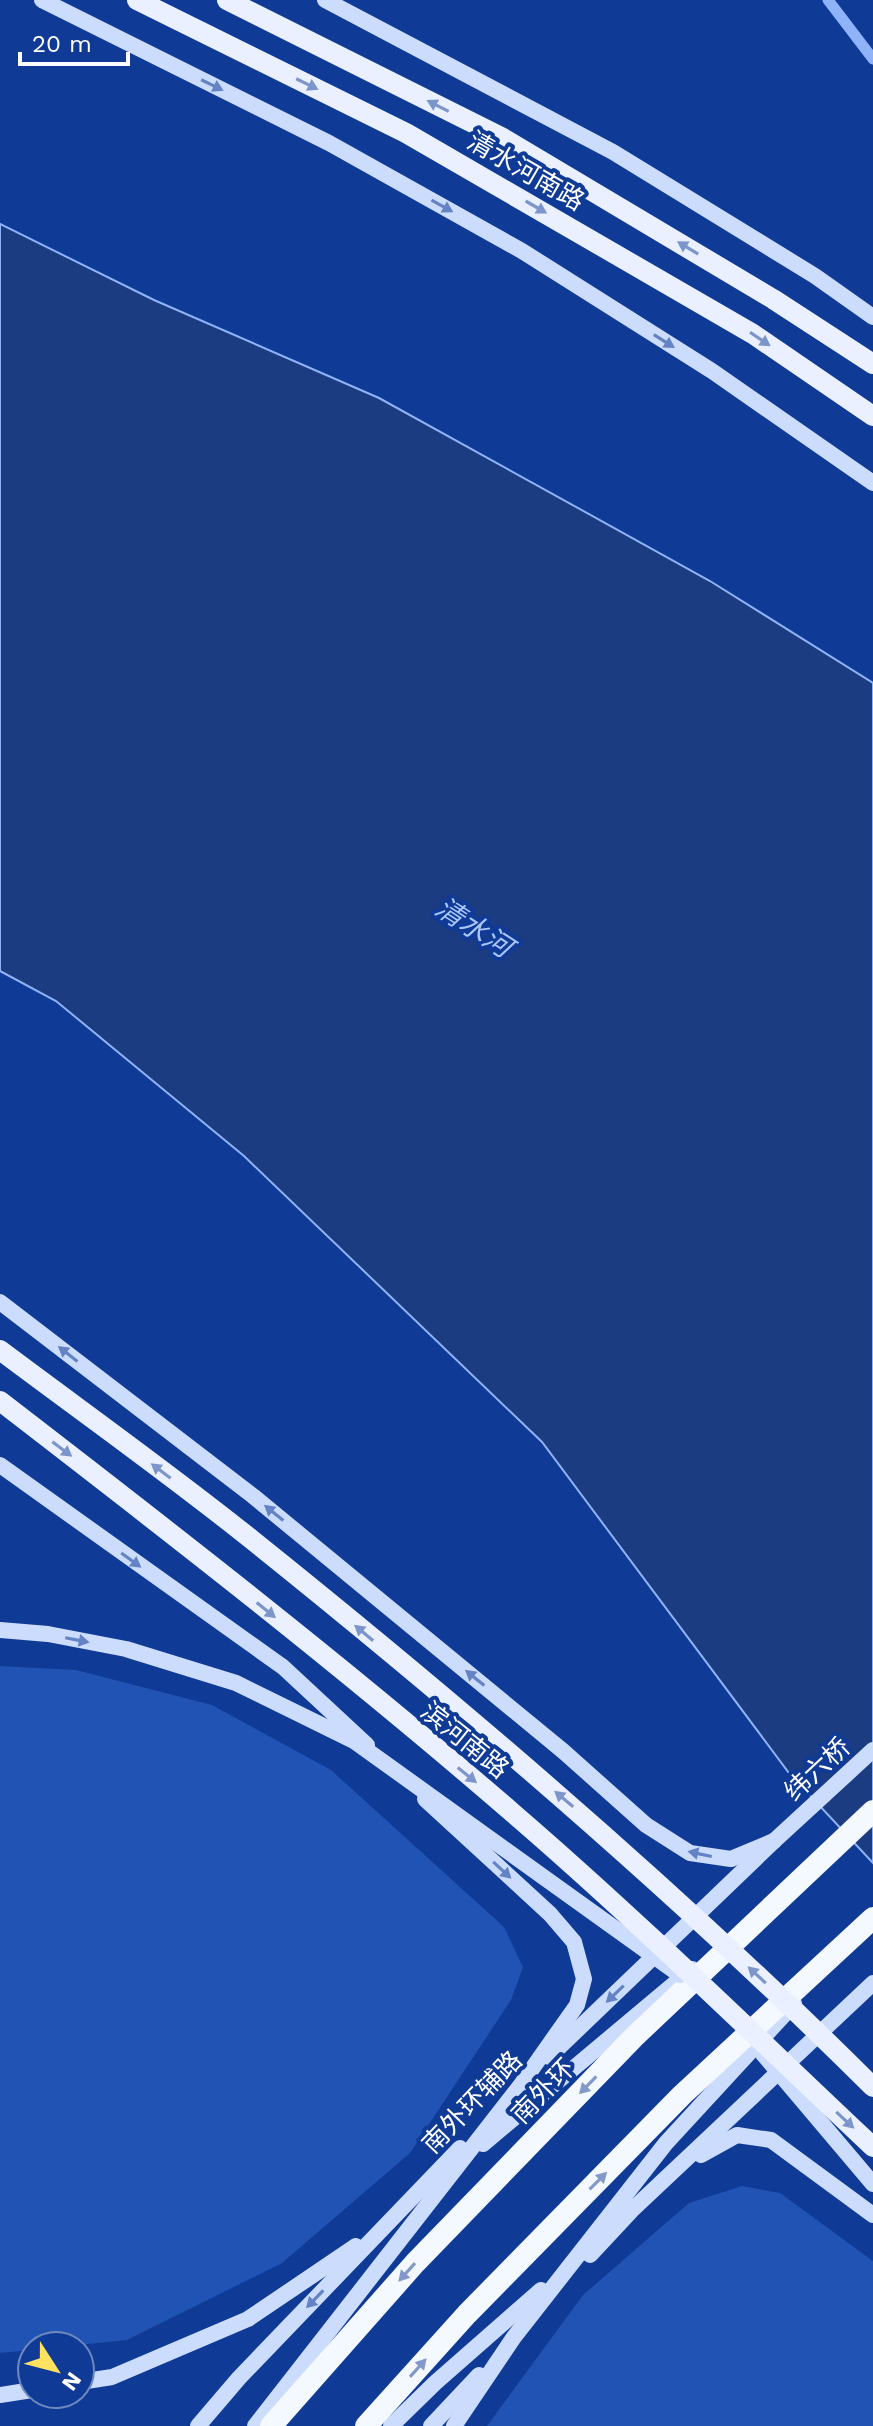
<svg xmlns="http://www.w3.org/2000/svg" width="873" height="2426" font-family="'Work Sans','Noto Sans SC',sans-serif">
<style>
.green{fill:#2053b4}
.water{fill:#1c3c81;stroke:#8eb3f8;stroke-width:2}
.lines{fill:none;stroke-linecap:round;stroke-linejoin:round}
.stream{stroke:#8eb3f8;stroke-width:11}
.secondary{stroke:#ccdcfd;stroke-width:16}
.primary{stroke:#eaf0ff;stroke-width:20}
.trunk{stroke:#f4f8ff;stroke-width:22}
.secondary-bridge{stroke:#ccdcfd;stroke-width:16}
.primary-bridge{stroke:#eaf0ff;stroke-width:20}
.oneway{fill:#7c95ca}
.oneway2{fill:#6483c4}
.oneway3{fill:#8299ca}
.labels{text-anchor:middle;stroke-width:8;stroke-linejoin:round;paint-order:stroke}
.street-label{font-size:26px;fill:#fff;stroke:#0f3a95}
.water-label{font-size:28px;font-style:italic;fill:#a9c5fb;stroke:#0f3a95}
</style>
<rect width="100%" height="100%" fill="#0f3a95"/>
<g class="green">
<polygon points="0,1666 76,1670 212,1705 331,1770 504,1927 523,1967 511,2000 410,2153 282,2263 127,2340 68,2346 32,2346 32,2350 0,2353"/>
<polygon points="742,2186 780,2193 873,2261 873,2426 487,2426 583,2295 689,2203"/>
</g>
<polygon class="water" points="0,224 154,300 379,398 710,581 873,683 873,1863 789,1773 542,1442 244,1156 56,1001 0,971"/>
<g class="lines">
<polyline class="stream" points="828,0 873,59"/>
<g class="secondary">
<polyline points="42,0 329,143 522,251 712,371 873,483"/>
<polyline points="325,0 613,152 815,276 873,317"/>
<polyline points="0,1302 253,1496 563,1751 646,1825 690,1853 731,1859 774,1841"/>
<polyline points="0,1465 283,1667 367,1745"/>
<polyline points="549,2057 774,1841 873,1750"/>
<polyline points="483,2144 692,1969"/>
<polyline points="701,2155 737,2135 771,2140 873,2215"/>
<polyline points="590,2255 632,2210 873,1983"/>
<polyline points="80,2382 112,2377 248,2319 356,2246"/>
<polyline points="0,2395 32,2390"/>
<polyline points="198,2426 239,2378 460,2148"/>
<polyline points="255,2426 520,2086 577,2005 584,1979 574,1942 550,1914 425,1799"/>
<polyline points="391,2426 435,2383 541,2290"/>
<polyline points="431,2426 479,2375"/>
<polyline points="454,2426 514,2337 666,2143 794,2004"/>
</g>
<g class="primary">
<polyline points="137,0 406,133 753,334 873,416"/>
<polyline points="227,0 503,138 773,299 873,364"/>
</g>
<g class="trunk">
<polyline points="271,2426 415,2263 634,2037 873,1811"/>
<polyline points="366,2426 467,2314 682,2095 873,1918"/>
</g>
<g class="secondary-bridge">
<polyline points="0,1630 48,1634 126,1649 236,1683 354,1741 680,1975"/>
<polyline points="763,2054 873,2184"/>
</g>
<g class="primary-bridge">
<path d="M 0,1350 C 84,1413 170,1474 251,1539 C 467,1712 677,1892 873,2087"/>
<path d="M 0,1401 C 174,1535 348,1670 514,1814 C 637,1920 754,2035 873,2147"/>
</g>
</g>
<defs><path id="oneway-solid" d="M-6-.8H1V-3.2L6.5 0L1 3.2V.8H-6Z" transform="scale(2)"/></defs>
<g class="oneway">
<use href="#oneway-solid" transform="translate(307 84) rotate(26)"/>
<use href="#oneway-solid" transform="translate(438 106) rotate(-153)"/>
<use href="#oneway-solid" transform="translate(536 207) rotate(30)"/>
<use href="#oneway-solid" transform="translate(688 248) rotate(-149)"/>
<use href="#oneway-solid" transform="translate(760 339) rotate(34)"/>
<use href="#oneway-solid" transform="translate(62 1449) rotate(37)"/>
<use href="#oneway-solid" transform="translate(161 1471) rotate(-143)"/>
<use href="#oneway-solid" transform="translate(266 1610) rotate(39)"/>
<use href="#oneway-solid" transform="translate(364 1633) rotate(-140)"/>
<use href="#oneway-solid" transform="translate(467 1775) rotate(39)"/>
<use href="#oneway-solid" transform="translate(564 1799) rotate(-140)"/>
<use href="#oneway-solid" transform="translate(757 1975) rotate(-137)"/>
<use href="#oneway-solid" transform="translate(845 2120) rotate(43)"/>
</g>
<g class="oneway2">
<use href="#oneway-solid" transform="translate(212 85) rotate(26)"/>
<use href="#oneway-solid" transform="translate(442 206) rotate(29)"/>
<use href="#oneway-solid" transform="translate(664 341) rotate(32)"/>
<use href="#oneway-solid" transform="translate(68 1354) rotate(-142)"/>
<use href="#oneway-solid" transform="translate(274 1513) rotate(-141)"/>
<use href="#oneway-solid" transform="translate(131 1560) rotate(36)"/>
<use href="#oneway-solid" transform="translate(77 1640) rotate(11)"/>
<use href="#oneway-solid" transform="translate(475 1678) rotate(-141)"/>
<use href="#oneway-solid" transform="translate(700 1854) rotate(-168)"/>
<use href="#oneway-solid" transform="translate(502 1870) rotate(43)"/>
<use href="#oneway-solid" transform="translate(615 1994) rotate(136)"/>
<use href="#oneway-solid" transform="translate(315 2299) rotate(134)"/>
</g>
<g class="oneway3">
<use href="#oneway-solid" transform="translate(588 2085) rotate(134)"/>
<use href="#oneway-solid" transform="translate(598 2181) rotate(-45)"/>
<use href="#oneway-solid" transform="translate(407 2272) rotate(132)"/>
<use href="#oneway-solid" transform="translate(418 2368) rotate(-48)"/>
</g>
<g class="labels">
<g class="street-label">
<text transform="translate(526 171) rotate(30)" y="9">清水河南路</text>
<text transform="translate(465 1740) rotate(39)" y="9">滨河南路</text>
<text transform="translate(817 1769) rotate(-43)" y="9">纬六桥</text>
<text transform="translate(543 2091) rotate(-46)" y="9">南外环</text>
<text transform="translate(472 2102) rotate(-46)" y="9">南外环辅路</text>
</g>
<g class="water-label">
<text transform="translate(474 927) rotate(33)" y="10">清水河</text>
</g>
</g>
<g transform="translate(56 2370) rotate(126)"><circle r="38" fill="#0f3a95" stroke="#6f89bf" stroke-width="2"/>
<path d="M0-6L14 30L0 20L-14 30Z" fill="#ffe360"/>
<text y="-12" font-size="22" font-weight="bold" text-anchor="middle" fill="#ffffff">N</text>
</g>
<path d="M20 52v12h108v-12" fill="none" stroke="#ffffff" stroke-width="4"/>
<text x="32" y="52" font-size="24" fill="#ffffff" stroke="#0f3a95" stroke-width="6" paint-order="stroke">20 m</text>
</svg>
